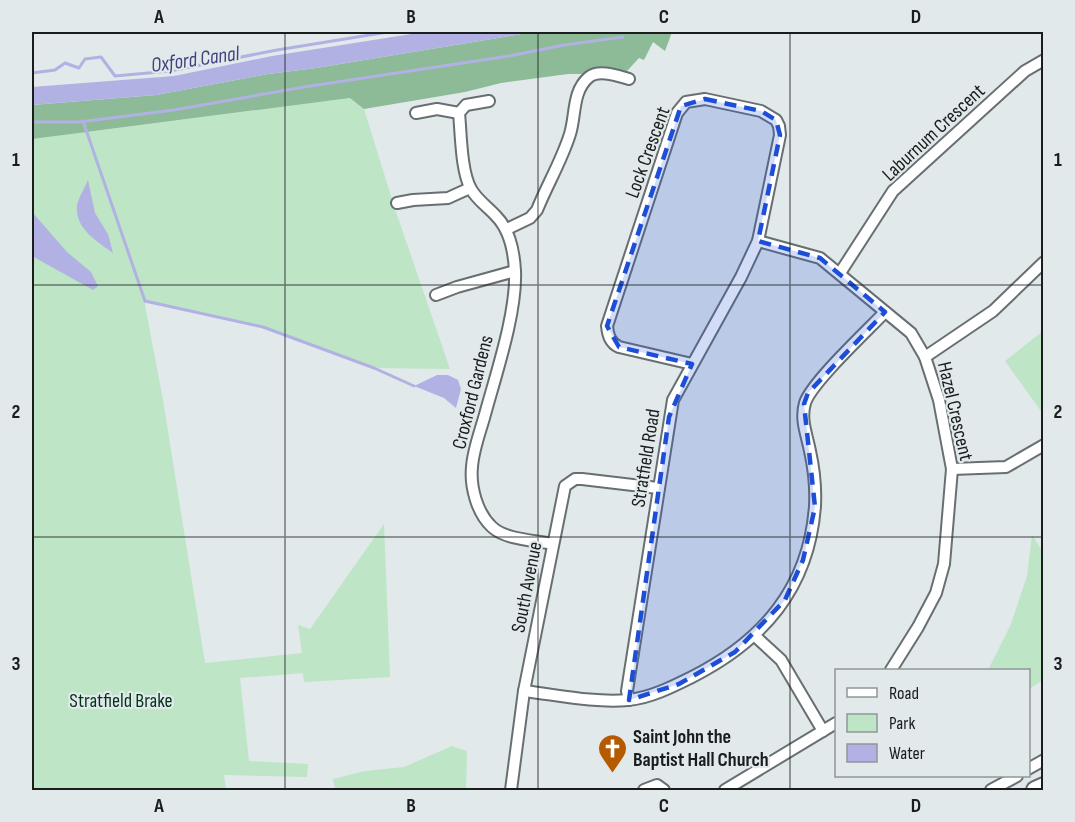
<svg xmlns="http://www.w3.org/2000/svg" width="1075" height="822" font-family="'Sofia Sans Condensed',sans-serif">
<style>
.green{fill:#bde5c6}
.forest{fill:#8dba97}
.water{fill:#b1b2e3}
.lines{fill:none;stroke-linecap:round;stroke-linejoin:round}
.stream{stroke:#b1b2e3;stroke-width:3}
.street-casing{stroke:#686f71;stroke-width:14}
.primary-casing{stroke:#686f71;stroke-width:20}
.street{stroke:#fff;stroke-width:10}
.primary{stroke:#fff;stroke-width:16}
.marked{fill:#1d4ed8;fill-opacity:0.2;stroke:#1d4ed8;stroke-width:4.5;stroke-dasharray:12 8;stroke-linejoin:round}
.grid{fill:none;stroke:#1a1c1d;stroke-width:1.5;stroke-opacity:0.55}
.labels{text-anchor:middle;stroke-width:4.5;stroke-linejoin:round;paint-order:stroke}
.street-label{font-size:20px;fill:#1a1c1d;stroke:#e1e9eb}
.park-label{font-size:20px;fill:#003616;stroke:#e1e9eb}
.poi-label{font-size:20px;font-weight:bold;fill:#1a1c1d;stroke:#e1e9eb;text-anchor:start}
.water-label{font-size:21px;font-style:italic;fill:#44427f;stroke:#e1e9eb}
.neatline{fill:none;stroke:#1a1c1d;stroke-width:2}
.grid-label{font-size:20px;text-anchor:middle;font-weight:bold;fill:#1a1c1d}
</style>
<rect width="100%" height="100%" fill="#e1e9eb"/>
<g class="green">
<polygon points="351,98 364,109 395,209 450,369 374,368 263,327 146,301 145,305 163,400 205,663 302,653 298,625 310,629 384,524 390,677 304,682 303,673 240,678 249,761 308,764 307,777 224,775 226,790 32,790 32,105 86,132"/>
<polygon points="1043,331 1043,414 1005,361"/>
<polygon points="1032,535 1043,552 1044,679 1029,689 1028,670 988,670 1011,624 1027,576"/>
<polygon points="452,746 467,751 466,790 341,790 335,788 333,779 365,771 404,767"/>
</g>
<polygon class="forest" points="534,32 672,32 665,51 653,42 644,60 639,58 627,71 602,69 584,74 568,74 501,83 465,92 364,109 350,98 32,139 32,105 156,95 268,74 316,68"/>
<g class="water">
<polygon points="424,32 534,32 316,68 268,74 156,95 32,105 32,87 174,76 272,56"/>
<path d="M 88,180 L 95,213 L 108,234 L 113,253 C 97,241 75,229 77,206 C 78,198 85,188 88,180 Z"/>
<polygon points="32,212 67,252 91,272 98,286 93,290 32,256"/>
<polygon points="437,375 448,375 458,380 461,389 456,408 444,398 414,386"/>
</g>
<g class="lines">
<g class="stream">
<polyline points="32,73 55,70 65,63 79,68 85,59 101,57 115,76 170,71 277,50 388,32"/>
<polyline points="83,121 145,301 263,327 374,368 414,386"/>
<polyline points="32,122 79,122 174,110 304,87 509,56 564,45 623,37"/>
</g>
<defs>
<g id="street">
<path d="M 489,101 L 466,105 L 459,113 C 461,133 461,172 471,189 C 477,200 488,207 496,216 C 510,230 514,252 515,271 C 517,313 495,377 484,418 C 479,435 473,451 472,467 C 470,487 477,513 492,527 C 506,540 534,540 553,544"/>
<polyline points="416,113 437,109 459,113"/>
<polyline points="397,203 413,200 448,198 470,188"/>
<path d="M 507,229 L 530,218 L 537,210 C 547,185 562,160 570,134 C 576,115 572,91 589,77 C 599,69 618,76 629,79"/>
<polyline points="758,241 820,258 911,333 925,357 939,400 952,469 944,564 936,593 918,627 891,670"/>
<polyline points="840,273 893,191 1025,71 1044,60"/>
<polyline points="436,295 457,287 515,271"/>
<polyline points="925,357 993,311 1044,262"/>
<polyline points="952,469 1006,467 1044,445"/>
<polyline points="755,636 781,660 823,731"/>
<path d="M 524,691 C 558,695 594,703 628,700 C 650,698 672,687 692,677 C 763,641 809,588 815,506 C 816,487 814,469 810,451 C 807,435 800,420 805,403 C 811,383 868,330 885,312"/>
<path d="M 629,700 L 627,691 L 673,400 L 741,277 L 758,241 L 780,135 L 779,126 L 776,120 L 761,111 L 705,99 L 686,102 L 677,113 L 607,326 C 608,335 610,343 619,347 L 692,364"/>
<polyline points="1028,769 1044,760"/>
<polyline points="511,790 524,691 565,486 575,479 582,479 658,488"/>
<polyline points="644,790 657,785 664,790"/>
<polyline points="725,790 836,723"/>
<polyline points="991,790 1017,776"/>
</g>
<polyline id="primary" points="1035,790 1044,786"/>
</defs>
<use href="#street" class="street-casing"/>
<use href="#primary" class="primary-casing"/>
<use href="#street" class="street"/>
<use href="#primary" class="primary"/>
</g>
<path class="marked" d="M 705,99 L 761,111 L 776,120 L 780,135 L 758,241 L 820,258 L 885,312 L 808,393 L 804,404 L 815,507 L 803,560 L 785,600 L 735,652 L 679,684 L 629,700 L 669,417 L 692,364 L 619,347 L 607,326 L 681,106 Z"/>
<path class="grid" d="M 285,32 L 285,790M 538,32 L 538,790M 790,32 L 790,790M 32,285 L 1044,285M 32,537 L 1044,537"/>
<defs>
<symbol id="church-pin" viewBox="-11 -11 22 30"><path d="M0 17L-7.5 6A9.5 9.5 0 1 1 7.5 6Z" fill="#b65a00" stroke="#e1e9eb"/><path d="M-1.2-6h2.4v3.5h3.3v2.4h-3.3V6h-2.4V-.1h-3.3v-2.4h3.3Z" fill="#fff"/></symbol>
</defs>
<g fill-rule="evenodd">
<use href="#church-pin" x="596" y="732" width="33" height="45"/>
</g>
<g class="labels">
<g class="street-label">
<text transform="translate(933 132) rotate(-43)" y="7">Laburnum Crescent</text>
<text transform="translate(647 152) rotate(-70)" y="7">Lock Crescent</text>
<text transform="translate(472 392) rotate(-76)" y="7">Croxford Gardens</text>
<text transform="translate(956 411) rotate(77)" y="7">Hazel Crescent</text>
<text transform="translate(645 458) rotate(-81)" y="7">Stratfield Road</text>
<text transform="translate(526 587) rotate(-79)" y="7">South Avenue</text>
</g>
<g class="park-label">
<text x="121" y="707">Stratfield Brake</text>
</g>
<g class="poi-label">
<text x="633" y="743">Saint John the<tspan x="633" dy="23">Baptist Hall Church</tspan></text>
</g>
<g class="water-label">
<text transform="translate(195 59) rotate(-8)" y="7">Oxford Canal</text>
</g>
</g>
<rect width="1075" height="822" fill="none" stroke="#e1e9eb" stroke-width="66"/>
<rect x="835" y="669" width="195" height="108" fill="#e1e9eb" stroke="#919799" stroke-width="1.5"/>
<rect x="847" y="688" width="30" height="9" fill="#ffffff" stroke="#919799" stroke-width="1.5"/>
<text x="889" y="699" font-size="18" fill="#1a1c1d">Road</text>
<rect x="847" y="714" width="30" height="18" fill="#bde5c6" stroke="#919799" stroke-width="1.5"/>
<text x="889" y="729" font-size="18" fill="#1a1c1d">Park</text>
<rect x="847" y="744" width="30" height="18" fill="#b1b2e3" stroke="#919799" stroke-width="1.5"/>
<text x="889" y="759" font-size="18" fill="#1a1c1d">Water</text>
<rect x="33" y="33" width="1009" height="756" class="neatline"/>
<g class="grid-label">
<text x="159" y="23">A</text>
<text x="411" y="23">B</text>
<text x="664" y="23">C</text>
<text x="916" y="23">D</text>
<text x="16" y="166">1</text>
<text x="1058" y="166">1</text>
<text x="16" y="418">2</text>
<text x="1058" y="418">2</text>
<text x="16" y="670">3</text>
<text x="1058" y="670">3</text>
<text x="159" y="812">A</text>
<text x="411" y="812">B</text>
<text x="664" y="812">C</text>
<text x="916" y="812">D</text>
</g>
</svg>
